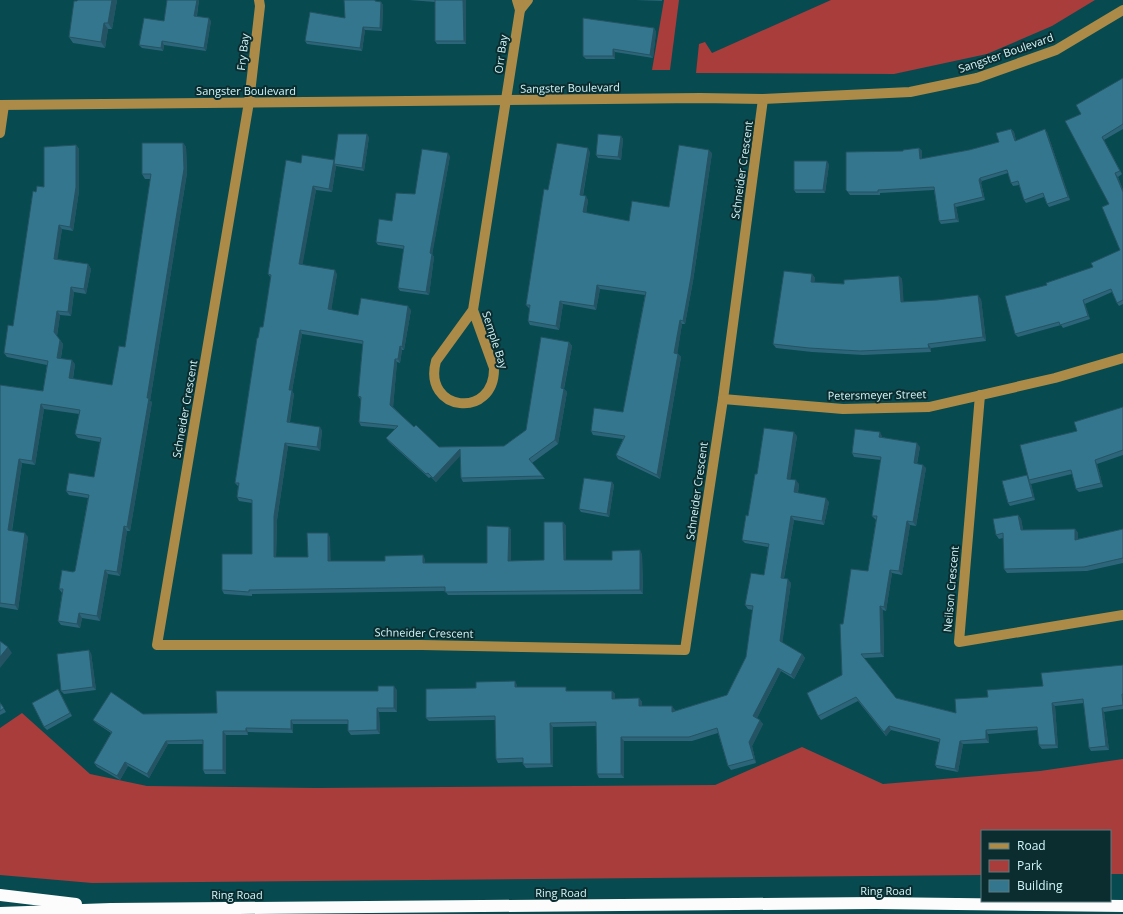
<svg xmlns="http://www.w3.org/2000/svg" width="1123" height="914" font-family="'Open Sans',sans-serif">
<style>
.green{fill:#a83d3c}
.lines{fill:none;stroke-linecap:round;stroke-linejoin:round}
.minor{stroke:#ab8b47;stroke-width:10}
.highway{stroke:#fcfcfc;stroke-width:12}
.wall{fill:#2c6579}
.shaded-wall{fill:#245363}
.building{fill:#33768d;stroke:#245363}
.labels{text-anchor:middle;stroke-width:4;stroke-linejoin:round;paint-order:stroke}
.street-label{font-size:11px;fill:#d1f6fa;stroke:#0c2d30}
</style>
<rect width="100%" height="100%" fill="#074a50"/>
<g class="green">
<polygon points="664,0 679,0 670,70 652,70"/>
<polygon points="831,0 1095,0 1052,26 987,54 894,74 696,73 699,44 705,42 712,53"/>
<polygon points="22,713 90,774 147,786 316,788 715,785 802,747 883,784 1040,771 1123,759 1123,874 1110,874 1110,831 982,831 982,875 92,883 0,875 0,728"/>
</g>
<g class="lines">
<g class="minor">
<polyline points="259,0 260,6 249,102 157,645 422,645 685,650 723,399 763,99"/>
<polyline points="520,10 528,0"/>
<polyline points="0,105 700,98 763,99 910,92 977,78 1056,50 1123,10"/>
<polyline points="0,133 4,105"/>
<path d="M 473,310 L 494,368 C 495,420 422,412 436,361 L 473,310 L 520,10 L 517,0"/>
<polyline points="980,395 959,642 1123,615"/>
<polyline points="723,399 843,409 929,407 1055,378 1123,358"/>
</g>
<g class="highway">
<polyline points="0,895 76,904"/>
<polyline points="0,913 111,909 875,903 1123,906"/>
</g>
</g>
<g class="wall">
<polygon points="117,0 112,29 108,29 105,48 73,43 69,37 77,1"/>
<polygon points="199,0 197,16 211,21 206,51 164,45 163,51 142,48 139,45"/>
<polygon points="409,0 466,0 466,44 437,44 435,41 435,2"/>
<polygon points="635,0 662,0 662,1"/>
<polygon points="377,1 381,2 383,5 382,31 365,30 362,51 307,44 305,41 345,18"/>
<polygon points="654,28 656,32 653,58 615,52 615,59 586,59 583,56"/>
<polygon points="1123,78 1123,129 1104,140 1122,174 1118,177 1123,190 1123,304 1119,306 1117,303 1112,292 1085,304 1090,319 1063,328 1061,325 1018,337 1015,334 1047,285 1093,267 1120,250 1109,204 1081,114"/>
<polygon points="1011,129 1014,132 1016,141 1047,132 1070,200 1049,207 1047,204 1044,197 1026,203 1024,200 1019,185 1013,186 1011,183 1008,173 982,181 981,183 985,200 956,207 959,222 941,224 939,221 934,190 880,193 880,195 850,195 846,190 903,151 919,148 922,151 922,159 969,150 999,142"/>
<polygon points="621,136 623,139 621,160 598,158 596,155"/>
<polygon points="369,137 364,171 336,166 332,192 316,190 302,265 337,274 331,310 358,315 411,310 404,350 402,350 400,363 397,362 393,407 414,427 439,447 504,446 526,430 569,342 572,346 564,389 567,392 558,444 532,463 545,479 463,482 461,478 460,455 436,482 431,477 429,478 389,442 386,438 395,429 361,426 359,422 361,400 358,396 363,344 302,334 292,391 294,394 290,422 322,430 320,451 288,446 277,520 276,557 308,557 330,537 330,561 385,561 425,559 425,563 487,563 509,527 511,530 511,561 544,560 563,522 566,526 566,560 612,560 642,554 643,594 448,595 445,591 252,594 252,596 224,594 222,590 252,554 252,503 239,501 237,497 238,486 235,483 258,338 263,327 271,278 268,274 301,163 334,160 334,161"/>
<polygon points="183,143 186,147 187,173 150,401 152,402 130,531 127,531 120,576 108,574 100,621 82,618 80,628 61,625 58,621 62,593 59,589 73,572 75,571 88,498 69,495 66,491 94,477 100,442 78,438 75,434 79,414 44,409 35,465 22,463 12,531 28,537 18,610 0,607 0,385 43,391 47,365 7,357 4,353 13,326 36,192 44,187 76,145 79,149 79,191 73,231 62,229 57,259 88,264 91,269 86,294 74,292 71,316 60,315 57,336 63,344 61,358 75,364 73,379 112,385 125,347 151,179 145,179 142,174"/>
<polygon points="590,152 583,196 588,200 586,213 629,221 669,207 712,153 693,281 685,324 682,324 677,353 681,357 660,479 618,459 616,455 623,439 593,435 591,431 623,412 645,295 600,289 596,310 563,304 559,330 530,325 528,321 530,308 529,308 526,305 548,190"/>
<polygon points="450,156 432,254 434,257 429,295 400,291 398,288 404,249 378,245 376,242 392,221 415,194"/>
<polygon points="829,164 825,193 796,193 794,190"/>
<polygon points="812,274 815,278 814,282 844,284 899,276 902,279 903,302 981,299 986,341 931,348 931,352 863,355 812,352 776,348 773,344"/>
<polygon points="1123,407 1123,455 1097,464 1103,487 1079,492 1076,489 1072,474 1031,484 1035,500 1010,506 1008,503 1027,475 1077,431"/>
<polygon points="797,436 790,479 799,484 798,493 829,502 824,525 794,520 784,578 791,583 782,643 802,654 805,658 794,679 781,671 757,718 763,724 752,746 756,763 731,770 728,766 718,733 692,741 624,741 624,778 599,778 597,774 596,726 553,727 553,767 526,768 523,764 523,762 498,763 496,759 495,720 429,721 426,718 476,688 517,685 517,687 569,691 612,691 615,694 615,699 639,698 642,702 642,706 675,710 675,711 727,695 746,657 753,610 748,609 745,605 764,575 768,547 745,543 742,540 748,516 757,474"/>
<polygon points="882,436 882,437 920,447 917,464 926,468 916,526 910,525 902,575 892,573 886,611 883,610 884,657 864,658 896,698 956,713 988,697 1043,686 1123,665 1123,709 1104,712 1109,750 1091,751 1089,748 1084,703 1055,706 1058,748 1042,749 1039,745 1038,730 988,734 989,743 963,744 958,772 937,768 935,765 939,742 891,730 886,736 858,701 821,720 818,716 842,675 843,624 868,571 876,520 872,516 881,460 854,457 852,453"/>
<polygon points="612,482 614,485 609,517 581,512 579,509"/>
<polygon points="1018,515 1021,519 1023,530 1075,529 1078,533 1078,539 1123,529 1123,563 1087,571 1007,573 1004,569 1003,538 999,539 996,535"/>
<polygon points="91,653 96,690 64,694 61,691"/>
<polygon points="58,689 72,716 47,730 44,727"/>
<polygon points="397,690 397,712 379,712 380,734 351,735 348,731 348,724 293,724 293,733 248,732 248,735 226,735 226,774 205,774 203,770 203,744 168,744 149,778 128,766 120,780 97,767 94,763 111,733 96,723 93,720 143,714 217,713 378,691"/>
<polygon points="0,702 6,712 0,715"/>
</g>
<g class="shaded-wall">
<polygon points="112,0 117,0 112,29 108,23"/>
<polygon points="197,0 199,0 196,19 194,16"/>
<polygon points="463,0 466,0 466,44 464,41"/>
<polygon points="381,2 383,5 382,31 380,28"/>
<polygon points="209,18 211,21 206,51 204,48"/>
<polygon points="104,23 108,29 105,48 101,42"/>
<polygon points="363,27 365,30 362,51 360,48"/>
<polygon points="654,28 656,32 653,58 650,55"/>
<polygon points="162,41 164,45 163,51 161,48"/>
<polygon points="613,49 615,52 615,59 613,56"/>
<polygon points="1011,129 1014,132 1017,144 1015,141"/>
<polygon points="1045,129 1047,132 1070,200 1068,197"/>
<polygon points="367,134 369,137 364,171 362,168"/>
<polygon points="621,136 623,139 621,160 618,157"/>
<polygon points="1102,137 1104,140 1122,174 1120,171"/>
<polygon points="183,143 186,147 187,173 150,401 152,402 130,531 127,527 147,398"/>
<polygon points="76,145 79,149 79,191 73,231 70,227"/>
<polygon points="588,148 590,152 582,199 580,195"/>
<polygon points="919,148 922,151 922,162 920,159"/>
<polygon points="709,150 712,153 693,281 685,324 683,321"/>
<polygon points="448,153 450,156 432,256 430,253"/>
<polygon points="334,160 336,164 334,164 336,166 332,192 329,189"/>
<polygon points="827,161 829,164 825,193 823,190"/>
<polygon points="1115,173 1118,177 1123,190 1123,192"/>
<polygon points="980,178 982,181 981,183 985,200 983,197 979,180"/>
<polygon points="313,186 316,190 302,268 299,264"/>
<polygon points="586,196 588,200 586,216 583,212"/>
<polygon points="954,204 956,207 959,222 956,219"/>
<polygon points="59,225 62,229 57,263 54,259"/>
<polygon points="432,254 434,257 429,295 426,292"/>
<polygon points="88,264 91,269 86,294 84,289"/>
<polygon points="335,270 337,274 331,313 328,309"/>
<polygon points="812,274 815,278 814,286 811,282"/>
<polygon points="899,276 902,279 904,306 901,302"/>
<polygon points="597,285 600,289 596,310 594,306"/>
<polygon points="71,287 74,292 71,316 68,312"/>
<polygon points="978,295 981,299 986,341 983,337"/>
<polygon points="1083,300 1085,304 1090,319 1088,316"/>
<polygon points="560,301 563,304 559,330 556,326"/>
<polygon points="408,306 411,310 404,350 402,347"/>
<polygon points="57,311 60,315 57,336 54,332"/>
<polygon points="680,320 682,324 677,357 674,353"/>
<polygon points="300,330 302,334 292,391 294,394 289,425 287,422 289,390"/>
<polygon points="60,340 63,344 60,362 57,358"/>
<polygon points="569,342 572,346 563,392 561,388"/>
<polygon points="928,344 931,348 931,352 929,348"/>
<polygon points="400,346 402,350 400,363 398,359"/>
<polygon points="678,354 681,357 660,479 657,475"/>
<polygon points="395,359 397,362 393,408 390,405"/>
<polygon points="72,360 75,364 72,382 69,378"/>
<polygon points="564,389 567,392 558,444 555,440"/>
<polygon points="41,404 44,409 35,465 32,461"/>
<polygon points="320,427 322,430 320,451 317,447"/>
<polygon points="794,432 797,436 790,482 787,479"/>
<polygon points="880,432 882,436 882,440 879,437"/>
<polygon points="285,443 288,446 277,520 276,561 274,557 274,516"/>
<polygon points="917,443 920,447 916,467 914,463"/>
<polygon points="460,449 463,453 436,482 433,478"/>
<polygon points="19,459 22,463 11,535 8,530"/>
<polygon points="1095,460 1097,464 1103,487 1101,483"/>
<polygon points="923,465 926,468 916,526 913,522"/>
<polygon points="796,480 799,484 797,496 794,492"/>
<polygon points="1029,480 1031,484 1035,500 1033,497"/>
<polygon points="612,482 614,485 609,517 607,514"/>
<polygon points="826,498 829,502 824,525 822,521"/>
<polygon points="1018,515 1021,519 1024,534 1021,530"/>
<polygon points="791,516 794,520 783,582 781,578"/>
<polygon points="907,521 910,525 902,575 899,571"/>
<polygon points="563,522 566,526 566,564 564,560"/>
<polygon points="124,526 127,531 120,576 117,572"/>
<polygon points="509,527 511,530 511,564 508,561"/>
<polygon points="1075,529 1078,533 1078,544 1075,540"/>
<polygon points="25,533 28,537 18,610 15,605"/>
<polygon points="328,533 330,537 331,565 328,561"/>
<polygon points="640,550 642,554 643,594 640,590"/>
<polygon points="423,555 425,559 425,567 423,563"/>
<polygon points="105,570 108,574 100,621 97,616"/>
<polygon points="890,570 892,573 886,611 884,607"/>
<polygon points="788,579 791,583 782,645 780,641"/>
<polygon points="880,606 883,610 884,657 881,653"/>
<polygon points="79,613 82,618 80,628 77,624"/>
<polygon points="8,647 12,653 0,668 0,657"/>
<polygon points="89,650 91,653 96,690 93,687"/>
<polygon points="802,654 805,658 794,679 791,675"/>
<polygon points="778,668 781,671 756,720 753,716"/>
<polygon points="515,681 517,685 517,691 515,687"/>
<polygon points="394,686 397,690 397,712 394,708"/>
<polygon points="58,689 60,692 72,716 70,713"/>
<polygon points="612,691 615,694 615,702 612,699"/>
<polygon points="639,698 642,702 642,710 639,706"/>
<polygon points="1052,703 1055,706 1058,748 1056,745"/>
<polygon points="672,706 675,710 675,716 672,712"/>
<polygon points="377,708 379,712 380,734 377,730"/>
<polygon points="1102,708 1104,712 1109,750 1106,746"/>
<polygon points="291,720 293,724 293,733 291,729"/>
<polygon points="760,720 763,724 752,746 756,763 754,759 749,742"/>
<polygon points="550,723 553,727 553,767 551,764"/>
<polygon points="889,726 891,730 886,736 884,732"/>
<polygon points="246,728 248,732 248,735 246,731"/>
<polygon points="986,730 988,734 989,743 986,739"/>
<polygon points="223,731 226,735 226,774 223,770"/>
<polygon points="621,737 624,741 624,778 621,774"/>
<polygon points="166,741 168,744 149,778 147,774"/>
<polygon points="960,741 963,744 958,772 955,769"/>
<polygon points="125,762 128,766 120,780 117,776"/>
</g>
<g class="building">
<polygon points="78,0 112,0 108,23 104,23 101,42 69,37 74,1 77,1"/>
<polygon points="167,0 197,0 194,16 209,18 204,48 162,41 161,48 139,45 144,18 164,21"/>
<polygon points="344,0 375,0 375,1 381,2 380,28 363,27 360,48 305,41 310,12 345,18"/>
<polygon points="435,0 463,0 464,41 435,41"/>
<polygon points="583,18 654,28 650,55 613,49 613,56 583,56"/>
<polygon points="1123,78 1123,124 1102,137 1120,171 1115,173 1123,192 1123,300 1117,303 1111,289 1083,300 1088,316 1060,325 1059,322 1015,334 1005,296 1047,285 1046,283 1093,267 1091,263 1120,250 1102,207 1109,204 1065,121 1081,114 1076,105"/>
<polygon points="1011,129 1015,141 1045,129 1068,197 1047,204 1043,193 1024,200 1018,181 1011,183 1007,170 980,178 979,180 983,197 954,204 956,219 939,221 934,187 878,190 878,192 848,192 846,190 846,152 903,151 903,150 919,148 920,159 969,150 999,142 996,133"/>
<polygon points="338,134 367,134 362,168 334,164"/>
<polygon points="598,134 621,136 618,157 596,155"/>
<polygon points="142,143 183,143 184,169 147,398 149,398 127,527 124,526 117,572 105,570 97,616 79,613 77,624 58,621 63,589 59,589 62,570 73,572 75,571 89,495 66,491 69,473 94,477 101,438 75,434 80,410 41,404 32,461 19,459 8,530 25,533 15,605 0,603 0,385 43,391 48,361 4,353 8,325 13,326 33,191 36,192 37,186 44,187 44,147 76,145 76,187 70,227 59,225 54,259 88,264 84,289 71,287 68,312 57,311 54,332 60,340 57,358 72,360 69,378 112,385 119,346 125,347 151,174 142,174"/>
<polygon points="557,143 588,148 580,195 586,196 583,212 629,221 632,201 669,207 679,145 709,150 691,277 683,321 680,320 674,353 678,354 657,475 616,455 625,436 591,431 594,408 623,412 646,292 597,285 594,306 560,301 556,326 528,321 530,305 526,305 544,189 548,190"/>
<polygon points="422,149 448,153 430,253 432,254 426,292 398,288 404,246 376,242 379,219 392,221 396,193 415,194"/>
<polygon points="302,155 334,160 329,189 313,186 299,264 335,270 328,309 358,315 361,298 408,306 402,347 400,346 398,359 395,359 390,405 414,427 416,425 439,447 504,446 526,430 541,337 569,342 561,388 564,389 555,440 529,459 543,476 461,478 460,449 433,478 428,473 426,474 386,438 398,426 359,422 361,397 358,396 363,341 300,330 289,390 292,390 287,422 320,427 317,447 285,443 274,516 274,557 308,557 307,533 328,533 328,561 385,561 385,556 423,555 423,563 487,563 487,526 509,527 508,561 544,560 544,522 563,522 564,560 612,560 612,551 640,550 640,590 445,592 445,587 249,590 249,592 222,590 222,554 252,554 252,500 237,497 239,483 235,483 257,338 258,338 260,327 263,327 271,275 268,274 286,160 301,163"/>
<polygon points="794,161 827,161 823,190 794,190"/>
<polygon points="784,271 812,274 811,282 844,284 844,280 899,276 901,302 937,300 978,295 983,337 928,344 929,348 860,351 809,348 773,344"/>
<polygon points="1123,407 1123,450 1095,460 1101,483 1076,489 1071,470 1029,480 1020,445 1077,431 1074,422"/>
<polygon points="764,428 794,432 787,479 796,480 794,492 826,498 822,521 791,516 781,578 788,579 780,641 802,654 791,675 778,668 753,716 760,720 749,742 754,759 728,766 717,728 689,737 621,737 621,774 597,774 596,722 550,723 551,764 523,764 523,758 496,759 495,716 426,718 426,689 476,688 476,682 515,681 515,687 566,687 566,691 612,691 612,699 639,698 639,706 672,706 672,712 727,695 746,657 753,606 745,605 751,573 764,575 769,544 742,540 746,515 748,516 755,474 757,474"/>
<polygon points="855,429 880,432 879,437 917,443 914,463 923,465 913,522 907,521 899,571 890,570 884,607 880,606 881,653 861,654 896,698 956,713 955,699 988,697 987,690 1043,686 1041,673 1123,665 1123,694 1122,694 1123,705 1102,708 1106,746 1089,748 1083,699 1052,703 1056,745 1039,745 1037,727 986,730 986,739 960,741 955,769 935,765 940,739 889,726 884,732 856,697 818,716 807,693 842,675 840,624 843,624 851,569 868,571 877,516 872,516 881,457 852,453"/>
<polygon points="1027,475 1033,497 1008,503 1002,481"/>
<polygon points="584,478 612,482 607,514 579,509"/>
<polygon points="1018,515 1021,530 1075,529 1075,540 1123,529 1123,558 1084,567 1004,569 1003,533 996,535 993,519"/>
<polygon points="0,641 8,647 0,657"/>
<polygon points="89,650 93,687 61,691 57,654"/>
<polygon points="378,686 394,686 394,708 377,708 377,730 348,731 348,720 291,720 291,729 246,728 246,731 223,731 223,770 203,770 203,740 166,741 147,774 125,762 117,776 94,763 112,732 93,720 111,692 143,714 217,713 216,691 378,691"/>
<polygon points="58,689 70,713 44,727 32,703"/>
<polygon points="0,703 4,708 0,711"/>
</g>
<g class="labels">
<g class="street-label">
<text transform="translate(243 52) rotate(-83)" y="4">Fry Bay</text>
<text transform="translate(1006 53) rotate(-19)" y="4">Sangster Boulevard</text>
<text transform="translate(501 54) rotate(-82)" y="4">Orr Bay</text>
<text transform="translate(570 88) rotate(-1)" y="4">Sangster Boulevard</text>
<text x="246" y="95">Sangster Boulevard</text>
<text transform="translate(742 170) rotate(-82)" y="4">Schneider Crescent</text>
<text transform="translate(495 340) rotate(72)" y="4">Semple Bay</text>
<text transform="translate(877 395) rotate(-1)" y="4">Petersmeyer Street</text>
<text transform="translate(185 409) rotate(-80)" y="4">Schneider Crescent</text>
<text transform="translate(697 491) rotate(-82)" y="4">Schneider Crescent</text>
<text transform="translate(951 589) rotate(-85)" y="4">Neilson Crescent</text>
<text transform="translate(424 633) rotate(1)" y="4">Schneider Crescent</text>
<text x="886" y="895">Ring Road</text>
<text x="561" y="897">Ring Road</text>
<text x="237" y="899">Ring Road</text>
</g>
</g>
<rect x="981" y="830" width="130" height="72" fill="#0c2d30" stroke="#5b7d81"/>
<rect x="989" y="843" width="20" height="6" fill="#ab8b47" stroke="#5b7d81"/>
<text x="1017" y="850" font-size="12" fill="#d1f6fa">Road</text>
<rect x="989" y="860" width="20" height="12" fill="#a83d3c" stroke="#5b7d81"/>
<text x="1017" y="870" font-size="12" fill="#d1f6fa">Park</text>
<rect x="989" y="880" width="20" height="12" fill="#33768d" stroke="#5b7d81"/>
<text x="1017" y="890" font-size="12" fill="#d1f6fa">Building</text>
</svg>
